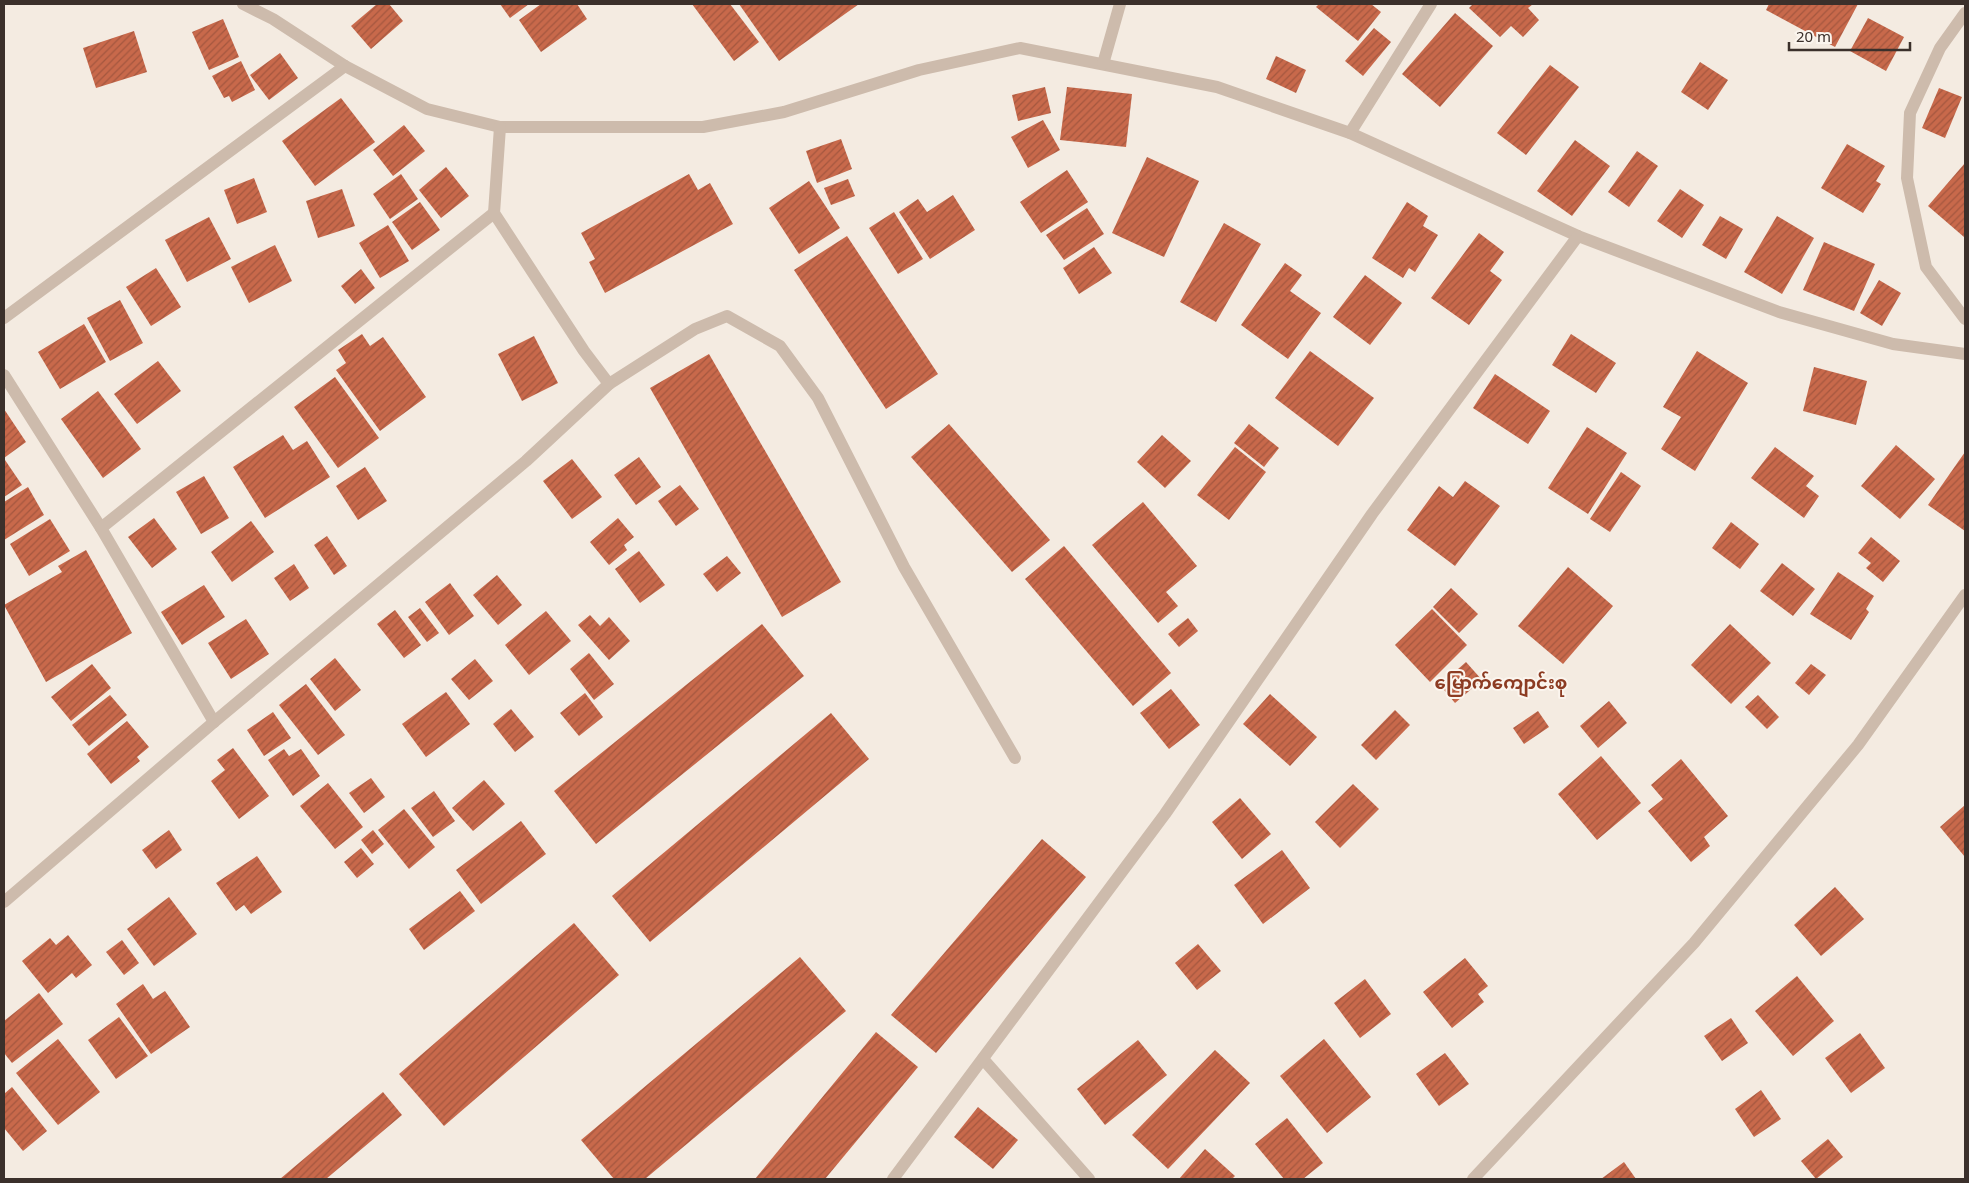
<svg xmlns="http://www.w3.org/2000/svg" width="1969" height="1183" font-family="'Noto Sans','Noto Sans Myanmar',sans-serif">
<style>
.building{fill:url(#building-hatch)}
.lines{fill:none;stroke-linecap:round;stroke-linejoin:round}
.minor{stroke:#cdbbac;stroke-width:12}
.labels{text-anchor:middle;stroke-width:4;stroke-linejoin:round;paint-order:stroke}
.quarter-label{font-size:18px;font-weight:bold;fill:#8c3b22;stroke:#fbf5ee}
</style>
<defs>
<pattern id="building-hatch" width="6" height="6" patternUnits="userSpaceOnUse" patternTransform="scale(1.25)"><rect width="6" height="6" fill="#c8694b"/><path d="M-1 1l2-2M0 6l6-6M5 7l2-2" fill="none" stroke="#a4573f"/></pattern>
</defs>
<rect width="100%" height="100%" fill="#f4ebe1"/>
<g class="building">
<polygon points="377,4 389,4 403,21 371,49 351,26"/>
<polygon points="500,4 529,4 510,18"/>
<polygon points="541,4 577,4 587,19 541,52 519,20"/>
<polygon points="692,4 730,4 759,42 734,61"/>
<polygon points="739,4 859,4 779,61"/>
<polygon points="1319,4 1371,4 1381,12 1358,41 1316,7"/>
<polygon points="1473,4 1533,4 1528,8 1539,20 1523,37 1511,26 1500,37 1469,8"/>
<polygon points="1769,4 1858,4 1835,47 1766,10"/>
<polygon points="1455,13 1493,46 1440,107 1402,74"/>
<polygon points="1868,18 1904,37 1886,71 1850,51"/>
<polygon points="223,19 239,57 209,70 192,32"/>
<polygon points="1374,28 1391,42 1363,76 1345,61"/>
<polygon points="134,31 147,72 96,88 83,48"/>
<polygon points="280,53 298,78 269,100 250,75"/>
<polygon points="1276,56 1306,70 1296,93 1266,79"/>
<polygon points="241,61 255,90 232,102 229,96 224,98 212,76"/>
<polygon points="1700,62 1728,80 1708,110 1681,92"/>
<polygon points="1550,65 1579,87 1526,155 1497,133"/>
<polygon points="1045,87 1051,113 1018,121 1012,95"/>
<polygon points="1067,87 1132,94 1126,147 1060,140"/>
<polygon points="1939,88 1962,97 1945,138 1922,128"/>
<polygon points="341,98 375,142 315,186 282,141"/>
<polygon points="1043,120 1060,150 1028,168 1011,137"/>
<polygon points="404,125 425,151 393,176 373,150"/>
<polygon points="841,139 852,169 817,183 806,151"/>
<polygon points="1575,140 1610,166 1572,216 1537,191"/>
<polygon points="1847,144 1885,166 1876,181 1881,184 1863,213 1821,188"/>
<polygon points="1637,151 1658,166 1629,207 1608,192"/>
<polygon points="1147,157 1199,181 1164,257 1112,233"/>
<polygon points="1965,163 1965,235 1964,237 1928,206"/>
<polygon points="446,167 469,196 441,218 419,190"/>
<polygon points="1067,170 1088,202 1041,233 1020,202"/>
<polygon points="401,174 418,199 390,219 373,194"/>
<polygon points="689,174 698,190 710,183 733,224 605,293 589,262 595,259 581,233"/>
<polygon points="254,178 267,212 237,224 224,190"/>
<polygon points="848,179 855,196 831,205 824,188"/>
<polygon points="809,181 840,228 799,254 769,208"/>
<polygon points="342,189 355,226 318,238 306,201"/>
<polygon points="1680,189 1704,205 1682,238 1657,221"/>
<polygon points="953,195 975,230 930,259 899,212 918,199 927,212"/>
<polygon points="420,202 440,230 412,250 392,222"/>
<polygon points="1407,202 1428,216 1423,226 1438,235 1415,272 1409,268 1403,278 1372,258"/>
<polygon points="1087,208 1104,234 1064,260 1046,235"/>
<polygon points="894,212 923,259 898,274 869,228"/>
<polygon points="1720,216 1743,229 1726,259 1702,245"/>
<polygon points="1777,216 1814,238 1782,294 1744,272"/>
<polygon points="209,217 231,259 187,282 165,240"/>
<polygon points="1224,223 1261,244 1216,322 1180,302"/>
<polygon points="388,225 409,261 380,278 359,243"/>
<polygon points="1479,233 1504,252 1490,271 1502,280 1469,325 1431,298"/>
<polygon points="847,236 938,374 886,409 794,270"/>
<polygon points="1824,242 1875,264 1854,311 1803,290"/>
<polygon points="275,245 292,281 249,303 231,267"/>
<polygon points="1094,247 1112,273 1079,294 1063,268"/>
<polygon points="1285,263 1302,275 1290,291 1321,313 1288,359 1241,325"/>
<polygon points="156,268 181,307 151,326 126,287"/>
<polygon points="361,269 375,288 355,304 341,286"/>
<polygon points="1365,275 1402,303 1370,345 1333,317"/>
<polygon points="1879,280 1901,293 1882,326 1860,313"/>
<polygon points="120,300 143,343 110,361 87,318"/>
<polygon points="84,324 106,362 60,389 38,352"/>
<polygon points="362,334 370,346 383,337 426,397 380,431 336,370 346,363 338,350"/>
<polygon points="1571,334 1616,363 1596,393 1552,365"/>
<polygon points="534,336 558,383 522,401 498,354"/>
<polygon points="1310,351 1374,398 1338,446 1275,398"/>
<polygon points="1697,351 1748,383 1695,471 1661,449 1681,417 1663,407"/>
<polygon points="709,354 841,582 782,617 650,388"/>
<polygon points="158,361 181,391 137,424 114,394"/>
<polygon points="1814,367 1867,381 1856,425 1803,411"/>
<polygon points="1495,374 1550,411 1528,444 1473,408"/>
<polygon points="335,377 379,438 338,468 294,407"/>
<polygon points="98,391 141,449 103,478 61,419"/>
<polygon points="4,409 26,442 4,458"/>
<polygon points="949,424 1050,540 1012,572 911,457"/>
<polygon points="1249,424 1279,448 1264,467 1234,443"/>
<polygon points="1587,427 1627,453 1588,514 1548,488"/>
<polygon points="283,435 293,450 307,441 330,477 265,518 233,467"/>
<polygon points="1162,435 1191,461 1165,488 1137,462"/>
<polygon points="1896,445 1935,479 1900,519 1861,486"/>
<polygon points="1235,447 1266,472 1229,520 1197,495"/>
<polygon points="1775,447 1814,476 1806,486 1819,496 1804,518 1751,478"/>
<polygon points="1965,452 1965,531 1928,505"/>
<polygon points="639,457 661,487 636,505 614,475"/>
<polygon points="572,459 602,497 572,519 543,481"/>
<polygon points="5,460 22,485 4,497 4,461"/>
<polygon points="365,467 387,501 358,520 336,486"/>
<polygon points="1621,472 1641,486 1610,532 1590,519"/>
<polygon points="204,476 229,518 201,534 176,492"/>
<polygon points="1465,481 1500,506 1455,566 1407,530 1439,486 1453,497"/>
<polygon points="680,485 699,509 676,526 658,501"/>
<polygon points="28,487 44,515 4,540 4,502"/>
<polygon points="1143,502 1197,566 1166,592 1178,606 1158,623 1092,545"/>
<polygon points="154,518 177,549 152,568 128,537"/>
<polygon points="618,518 634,537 624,545 627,550 609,565 590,542"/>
<polygon points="50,519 70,551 29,576 10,544"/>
<polygon points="251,521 274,552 232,582 211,552"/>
<polygon points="1731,522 1759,544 1740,569 1712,548"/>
<polygon points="327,536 347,566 334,575 314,545"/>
<polygon points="1871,537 1900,561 1883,582 1866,568 1871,563 1858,553"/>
<polygon points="1064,546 1171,673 1133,706 1025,579"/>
<polygon points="86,550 132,633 46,682 4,605 62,572 58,566"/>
<polygon points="639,551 665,585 640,603 615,569"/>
<polygon points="727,556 741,573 717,592 703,574"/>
<polygon points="1782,563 1815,589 1793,616 1760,591"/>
<polygon points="294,564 309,588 290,601 274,578"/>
<polygon points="1568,567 1613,606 1563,664 1518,626"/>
<polygon points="1838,572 1874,596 1866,609 1869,612 1851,640 1810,614"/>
<polygon points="497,575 522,605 498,625 473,595"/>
<polygon points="450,583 474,616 449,635 425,602"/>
<polygon points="204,585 225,617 182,645 161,612"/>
<polygon points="1451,588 1478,614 1459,633 1433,607"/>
<polygon points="420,608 439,633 427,642 408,617"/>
<polygon points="1432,609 1467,645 1430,682 1395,645"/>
<polygon points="395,610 421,645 404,658 377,624"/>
<polygon points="546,611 571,641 529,675 505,645"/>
<polygon points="590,615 600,626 609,617 630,641 609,660 578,625"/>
<polygon points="1188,618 1198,631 1179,647 1168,634"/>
<polygon points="246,619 269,654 231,679 208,643"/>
<polygon points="762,624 804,676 596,844 554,791"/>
<polygon points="1730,624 1771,663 1731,704 1691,665"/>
<polygon points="589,653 614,684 594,700 570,669"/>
<polygon points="335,658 361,690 335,711 310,679"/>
<polygon points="475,659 493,681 469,700 451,679"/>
<polygon points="1466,662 1482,680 1455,703 1440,685"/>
<polygon points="92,664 111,688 71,721 51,697"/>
<polygon points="1811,664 1826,675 1809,695 1795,683"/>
<polygon points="306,684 345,735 318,755 279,705"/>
<polygon points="1171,689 1200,725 1169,749 1140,713"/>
<polygon points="446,692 470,724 426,757 402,724"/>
<polygon points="585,693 603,717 579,736 560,713"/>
<polygon points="1270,694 1317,737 1290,766 1243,724"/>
<polygon points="110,695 127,715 89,746 72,725"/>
<polygon points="1758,695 1779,717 1767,729 1745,707"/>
<polygon points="1609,701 1627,723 1598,748 1580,726"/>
<polygon points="511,709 534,737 515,752 493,724"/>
<polygon points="1395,710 1410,725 1376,760 1361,745"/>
<polygon points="1538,711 1549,727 1524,744 1513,728"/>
<polygon points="273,712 291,738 264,756 247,730"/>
<polygon points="831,713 869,759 650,942 612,896"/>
<polygon points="127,721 149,747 137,757 140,761 111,784 87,754"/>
<polygon points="233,748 269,796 239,819 211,781 225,770 217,760"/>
<polygon points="284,749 289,756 301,749 320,776 293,796 268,760"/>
<polygon points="1601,756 1641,803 1597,840 1558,794"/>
<polygon points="1681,759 1728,816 1704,837 1710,846 1691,862 1648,811 1663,799 1651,785"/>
<polygon points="371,778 385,797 364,813 349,793"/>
<polygon points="484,780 505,804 473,831 452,808"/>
<polygon points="328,783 363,827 335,849 300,806"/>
<polygon points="1353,784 1379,809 1340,848 1315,822"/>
<polygon points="434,791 455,821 433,837 411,808"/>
<polygon points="1240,798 1271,834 1242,859 1212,822"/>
<polygon points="1965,805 1965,857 1940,827"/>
<polygon points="404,809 435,847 409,869 378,830"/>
<polygon points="521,821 546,854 481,904 456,870"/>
<polygon points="169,830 182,850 156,869 142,850"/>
<polygon points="373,830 384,844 372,854 361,840"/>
<polygon points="1042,839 1086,877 936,1053 891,1015"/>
<polygon points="361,848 374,864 357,878 344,862"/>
<polygon points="1282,850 1310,888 1263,924 1234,885"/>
<polygon points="257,856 282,892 251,914 244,905 236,911 216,883"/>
<polygon points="1835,887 1864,919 1821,956 1794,925"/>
<polygon points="460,891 475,911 424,950 409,929"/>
<polygon points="169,897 197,934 154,966 127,929"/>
<polygon points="574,923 619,975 444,1126 399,1074"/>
<polygon points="68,935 92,965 76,978 72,973 48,993 22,961 50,938 56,945"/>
<polygon points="122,940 139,963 124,975 106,952"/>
<polygon points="1198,944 1221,971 1197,990 1175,963"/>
<polygon points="800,957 846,1011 645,1179 614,1179 581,1140"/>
<polygon points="1465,958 1488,986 1478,994 1484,1002 1452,1028 1423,992"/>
<polygon points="1797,976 1834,1021 1793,1056 1755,1011"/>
<polygon points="1365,979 1391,1014 1360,1038 1334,1003"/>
<polygon points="143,984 153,999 165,991 190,1027 151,1054 116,1004"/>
<polygon points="39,993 63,1024 12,1063 4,1053 4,1021"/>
<polygon points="119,1017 148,1056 116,1079 88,1040"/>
<polygon points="1731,1018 1748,1043 1722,1061 1704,1036"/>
<polygon points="876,1032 918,1067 825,1179 755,1179"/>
<polygon points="1860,1033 1885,1068 1851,1093 1825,1058"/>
<polygon points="58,1039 100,1092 58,1125 16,1073"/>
<polygon points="1324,1039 1371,1097 1327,1133 1280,1076"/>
<polygon points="1138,1040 1167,1075 1105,1125 1077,1089"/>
<polygon points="1215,1050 1250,1083 1168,1169 1132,1135"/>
<polygon points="1445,1053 1469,1084 1439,1106 1416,1074"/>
<polygon points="12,1087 47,1131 23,1151 4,1128 4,1094"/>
<polygon points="1761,1090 1781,1119 1754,1137 1735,1109"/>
<polygon points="383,1092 402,1115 326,1179 280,1179"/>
<polygon points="978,1107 1018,1140 993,1169 954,1137"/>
<polygon points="1287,1118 1323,1163 1303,1179 1284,1179 1255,1144"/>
<polygon points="1828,1139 1843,1157 1816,1179 1801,1161"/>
<polygon points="1205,1149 1235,1176 1232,1179 1179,1179"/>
<polygon points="1624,1162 1636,1179 1601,1179"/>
</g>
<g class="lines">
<g class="minor">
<polyline points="243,4 273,19 345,66 427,109 500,127 703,127 784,112 919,70 1020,48 1217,87 1350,133 1578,236 1779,312 1893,344 1965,354"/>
<polyline points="1965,13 1940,48 1910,113 1907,178 1926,267 1965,319"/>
<polyline points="1103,64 1120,4"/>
<polyline points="1350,133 1431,4"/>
<polyline points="4,318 345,66"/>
<polyline points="4,375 101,528 214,722"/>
<polyline points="609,384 695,329 727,316 780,346 818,398 904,567 1015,758"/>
<polyline points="101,528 494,213"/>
<polyline points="4,902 214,722 526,461 609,384 584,351 494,213 500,127"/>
<polyline points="983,1059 1089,1179"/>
<polyline points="893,1179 1165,814 1372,514 1578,236"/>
<polyline points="1473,1179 1694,943 1858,745 1965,595"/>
</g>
</g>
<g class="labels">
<g class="quarter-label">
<text x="1501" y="689">မြောက်ကျောင်းစု</text>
</g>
</g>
<rect width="1969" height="1183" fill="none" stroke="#3b302b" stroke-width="10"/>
<path d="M1789 42v8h121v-8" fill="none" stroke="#3b302b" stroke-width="2.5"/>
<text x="1796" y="42" font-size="15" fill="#3b302b" stroke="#fbf5ee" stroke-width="4" paint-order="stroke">20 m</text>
</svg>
